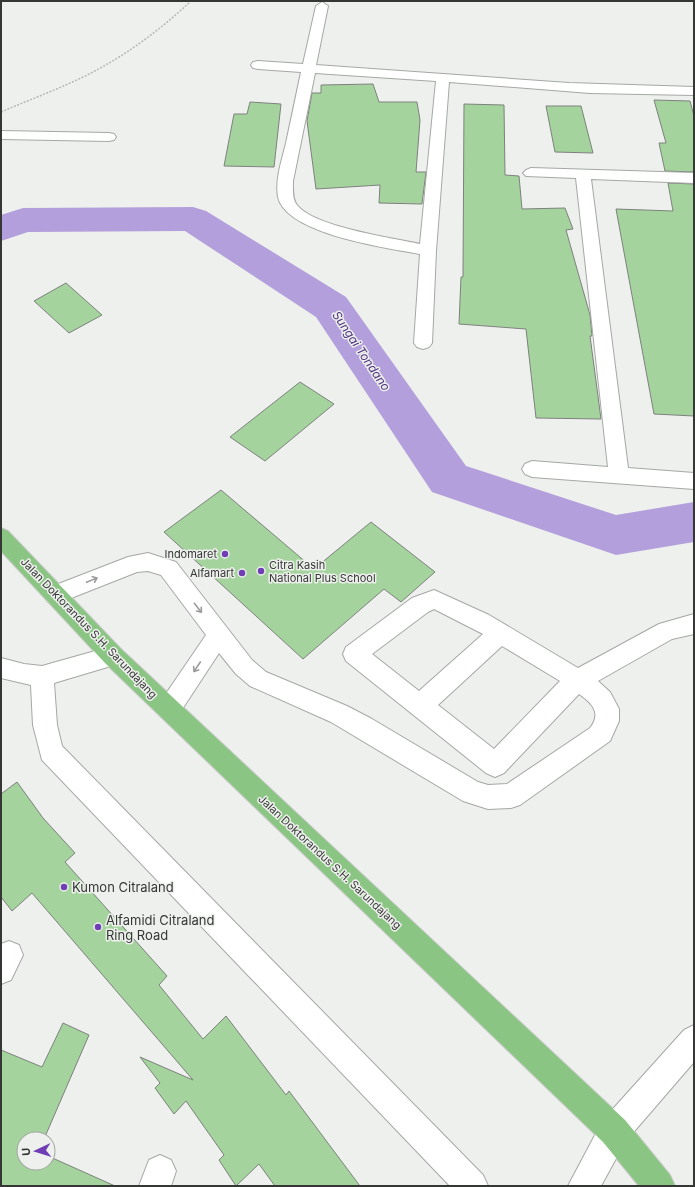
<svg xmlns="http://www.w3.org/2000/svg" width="695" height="1187" font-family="Inter,sans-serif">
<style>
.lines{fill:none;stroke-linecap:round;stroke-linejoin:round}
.river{fill:#b39fdc;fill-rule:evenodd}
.building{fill:#a4d39d;stroke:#7e817e}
.minor-casing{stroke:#a5a8a5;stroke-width:2}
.highway-casing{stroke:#cacbca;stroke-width:2}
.path{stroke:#b5b8b5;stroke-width:1.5;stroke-dasharray:2 1.5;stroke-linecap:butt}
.minor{fill:#fff;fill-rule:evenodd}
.highway{fill:#8bc583;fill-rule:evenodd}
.oneway{stroke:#9a9b9a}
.poi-dot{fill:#6f3db4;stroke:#edf0ec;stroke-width:1.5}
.labels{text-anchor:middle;stroke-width:3;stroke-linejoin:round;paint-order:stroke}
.poi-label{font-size:11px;fill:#353735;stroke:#edf0ec;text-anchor:end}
.street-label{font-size:11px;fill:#353735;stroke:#edf0ec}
.water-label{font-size:12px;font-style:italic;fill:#533781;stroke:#edf0ec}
.near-poi-label{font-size:13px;fill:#353735;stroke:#edf0ec;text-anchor:start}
</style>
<rect width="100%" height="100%" fill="#edf0ec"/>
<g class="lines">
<polygon class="river" points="193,207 206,211 346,297 466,466 616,515 694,502 694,542 616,555 432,492 316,317 185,231 28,232 1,241 1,215 23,208"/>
</g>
<g class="building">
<polygon points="373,84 379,102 417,102 420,120 416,172 426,172 422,204 379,203 380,185 316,189 307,121 312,93 321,93 321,85"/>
<polygon points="654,100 690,101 694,116 694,172 665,171 659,143 666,143"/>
<polygon points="250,102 281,104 274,167 224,166 234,114 247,114"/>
<polygon points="464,104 504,105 505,175 519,176 522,209 565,208 573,229 566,230 590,315 592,336 590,336 601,419 536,418 526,329 459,324 461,277 463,277"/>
<polygon points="546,106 581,106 593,153 555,152"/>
<polygon points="668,183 694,184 694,416 654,414 616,209 673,211"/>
<polygon points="66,283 102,315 69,333 34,301"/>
<polygon points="300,382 334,404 265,461 230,437"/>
<polygon points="221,490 314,569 371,522 435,572 401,602 384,589 303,659 164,532"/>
<polygon points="17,782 43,818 75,853 65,862 167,976 159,985 203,1039 226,1016 286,1095 289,1091 360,1186 275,1186 259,1164 236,1186 219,1160 224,1155 186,1101 174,1114 155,1088 160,1083 140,1057 193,1080 32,893 12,911 1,897 1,794"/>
<polygon points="63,1023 89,1035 44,1139 24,1139 24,1163 48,1163 48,1156 115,1186 1,1186 1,1050 42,1067"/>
</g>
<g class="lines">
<defs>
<g id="minor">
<path d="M 322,2 L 328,6 L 316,65 L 569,83 L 694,87 L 694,95 L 590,93 L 449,82 L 436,251 L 432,343 L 429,347 L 423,349 L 417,347 L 414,343 L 420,254 C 387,248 286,234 278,197 C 275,179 282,160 286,143 C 291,120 296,96 301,72 L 258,69 L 253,68 L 251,65 L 253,62 L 258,61 L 303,64 L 316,6 ZM 315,73 L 436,81 L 420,244 C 393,238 314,227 297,205 C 292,199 293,189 293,181 Z"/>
<polygon points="1,131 109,133 114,134 116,137 114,140 109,141 1,139"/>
<polygon points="531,168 694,173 694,183 591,179 628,468 694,473 694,489 532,477 525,474 522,469 525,464 532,461 608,467 576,178 526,176 523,173 526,170"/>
<path d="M 148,553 L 176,562 L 252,660 L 266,672 L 347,706 L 372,719 L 478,782 L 488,785 L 507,784 L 590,728 C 602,713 592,703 579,694 L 504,773 L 495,777 L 486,773 L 346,661 L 343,654 L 346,647 L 412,598 L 434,590 L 489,615 L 578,668 L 659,624 L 694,614 L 694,634 L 672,639 L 598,681 L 610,692 L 619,709 L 619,721 L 610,741 L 520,805 L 511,808 L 488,809 L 463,801 L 331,722 L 250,686 L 236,674 L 219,653 L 177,717 L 169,720 L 161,717 L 157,709 L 161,701 L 206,635 L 161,575 L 148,571 L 137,572 L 56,604 L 48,602 L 45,595 L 48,588 L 128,557 ZM 434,609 L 483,634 L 419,691 L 372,654 L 428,612 ZM 502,646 L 560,681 L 494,749 L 438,705 Z"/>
<polygon points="113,646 121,649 125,656 121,663 54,683 57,725 62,746 483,1175 488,1186 450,1186 42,760 33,725 31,685 1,678 1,658 24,664 42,666"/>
<polygon points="9,941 19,945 23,955 11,980 1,984 1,944"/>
<polygon points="694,1025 694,1062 625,1142 601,1186 568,1186 603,1120 684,1030"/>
<polygon points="160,1155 171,1160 176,1171 171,1186 139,1186 149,1160"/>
</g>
<polygon id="highway" points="1,528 8,531 121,649 625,1120 670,1175 675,1186 639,1186 603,1142 105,663 1,551"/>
</defs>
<use href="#minor" class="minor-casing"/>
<use href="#highway" class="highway-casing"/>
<path class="path" d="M 1,112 C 31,99 62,88 91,73 C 128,54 161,29 191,1"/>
<use href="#minor" class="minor"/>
<use href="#highway" class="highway"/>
</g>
<defs><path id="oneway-shaft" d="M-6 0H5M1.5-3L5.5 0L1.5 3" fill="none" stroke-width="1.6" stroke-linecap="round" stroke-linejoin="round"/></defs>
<g class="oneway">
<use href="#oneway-shaft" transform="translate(92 580) rotate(-22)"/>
<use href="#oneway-shaft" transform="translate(198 608) rotate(52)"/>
<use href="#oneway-shaft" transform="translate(197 667) rotate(124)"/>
</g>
<g class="poi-dot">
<circle cx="225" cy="554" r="4"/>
<circle cx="261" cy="571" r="4"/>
<circle cx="242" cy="573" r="4"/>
<circle cx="64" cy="887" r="4"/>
<circle cx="98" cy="927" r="4"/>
</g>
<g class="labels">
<g class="poi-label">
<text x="217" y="558">Indomaret</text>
<text x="269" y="569" text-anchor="start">Citra Kasih<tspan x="269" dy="13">National Plus School</tspan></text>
<text x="234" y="577">Alfamart</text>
</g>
<g class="street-label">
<text transform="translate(89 628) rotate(46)" y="4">Jalan Doktorandus S.H. Sarundajang</text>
<text transform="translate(330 862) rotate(43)" y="4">Jalan Doktorandus S.H. Sarundajang</text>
</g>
<g class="water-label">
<text transform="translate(361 351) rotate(56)" y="4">Sungai Tondano</text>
</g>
<g class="near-poi-label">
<text x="72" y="892">Kumon Citraland</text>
<text x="106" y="925">Alfamidi Citraland<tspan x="106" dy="15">Ring Road</tspan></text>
</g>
</g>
<rect width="695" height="1187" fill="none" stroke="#353735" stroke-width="4"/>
<g transform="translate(36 1151) rotate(266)"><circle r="19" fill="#edf0ec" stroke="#a3a6a3"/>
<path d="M0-3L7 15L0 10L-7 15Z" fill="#6f3db4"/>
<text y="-6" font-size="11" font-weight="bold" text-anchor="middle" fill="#353735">U</text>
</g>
</svg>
